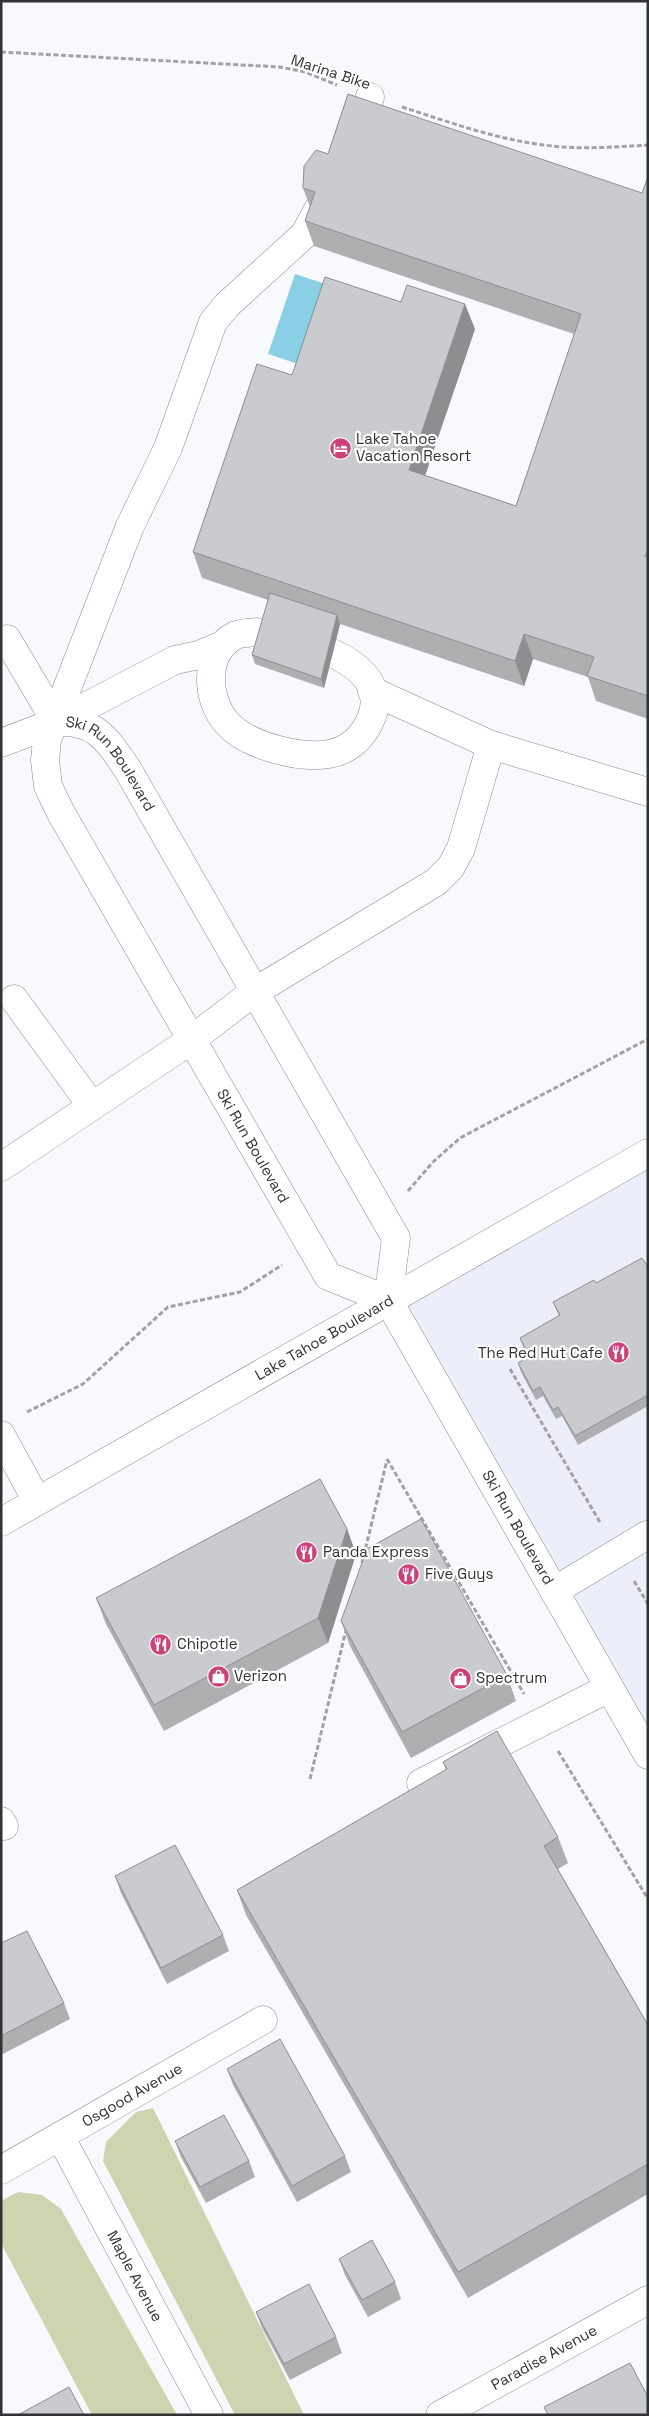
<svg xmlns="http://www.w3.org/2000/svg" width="649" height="2416" font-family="'Space Grotesk',sans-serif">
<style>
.built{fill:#eceff9}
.green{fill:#ced3b0}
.water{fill:#8acfe5}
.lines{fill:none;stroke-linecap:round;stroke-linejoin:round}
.minor-casing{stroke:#8a8b8d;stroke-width:29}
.major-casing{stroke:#8a8b8d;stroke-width:29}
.highway-casing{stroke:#8a8b8d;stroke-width:29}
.path{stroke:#a2a2a4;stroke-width:3;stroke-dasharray:5 2.5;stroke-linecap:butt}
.minor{stroke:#fff;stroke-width:28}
.major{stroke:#fff;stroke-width:28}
.highway{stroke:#fff;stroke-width:28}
.wall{fill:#aeafb1}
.shaded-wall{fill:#8d8e90}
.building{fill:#cacbce;stroke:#8d8e90}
.labels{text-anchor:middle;stroke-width:4.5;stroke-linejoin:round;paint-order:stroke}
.street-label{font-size:15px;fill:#323233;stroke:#fff}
.poi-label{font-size:15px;fill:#323233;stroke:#fff;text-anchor:start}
</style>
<rect width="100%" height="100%" fill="#f8f9fc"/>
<polygon class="built" points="648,1152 648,1752 385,1301"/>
<g class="green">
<polygon points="153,2108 304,2415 235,2415 103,2161 106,2142 136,2112"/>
<polygon points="18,2192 42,2195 61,2209 177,2415 92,2415 1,2243 1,2201"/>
</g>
<polygon class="water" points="295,274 335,287 307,367 268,354"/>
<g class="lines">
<defs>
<g id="minor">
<polyline points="354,135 370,97"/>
<path d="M 256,632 C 296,638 400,661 369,723 C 361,739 347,751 329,754 C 300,759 247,746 227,723 C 206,700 203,653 234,636 C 239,633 249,633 256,632 Z"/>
<polyline points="7,639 56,722"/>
<polyline points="372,691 491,745 648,792"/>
<path id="s1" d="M 56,722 C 96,720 107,739 128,770 L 396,1238 L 388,1300 L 328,1276 L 61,813 L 48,786 L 45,760 L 47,740 L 130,526 L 168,448 L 213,322 L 227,305 L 305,234 L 325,196"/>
<polyline points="1,743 56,722 175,660 199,655 223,645"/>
<polyline points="14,999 92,1106"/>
<polyline points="1,1167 191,1040 254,992 436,882 451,867 461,848 491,745"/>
<polyline points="1,1435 37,1501"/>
<polyline points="554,1591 647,1535"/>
<polyline points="421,1783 609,1688"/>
<polyline points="1,1821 4,1826"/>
<path id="s2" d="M 60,2136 L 209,2415"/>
<path id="s3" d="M 1,2170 L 263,2020"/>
<path id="s4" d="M 440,2415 L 648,2300"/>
</g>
<g id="major">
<path id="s5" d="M 388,1300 L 648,1755"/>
</g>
<g id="highway">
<path id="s6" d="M 1,1522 L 648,1153"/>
</g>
</defs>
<use href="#minor" class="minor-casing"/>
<use href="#major" class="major-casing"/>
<use href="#highway" class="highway-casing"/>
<g class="path">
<polyline points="1,52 280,67 305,72 337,85"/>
<path d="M 402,107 C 449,122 495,139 544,145 C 578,150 614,147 648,145"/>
<polyline points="408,1191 433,1162 460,1138 648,1039"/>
<polyline points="510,1369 601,1524"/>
<polyline points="27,1412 83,1384 168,1307 240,1292 282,1265"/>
<polyline points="387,1459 524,1694"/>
<polyline points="362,1563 387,1460"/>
<polyline points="634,1581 648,1604"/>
<polyline points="558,1751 648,1899"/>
<polyline points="310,1779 346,1630"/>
</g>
<use href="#minor" class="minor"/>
<use href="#major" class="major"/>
<use href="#highway" class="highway"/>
</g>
<g class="wall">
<polygon points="328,154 642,193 648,177 648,719 596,701 588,677 533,659 524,686 340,624 324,688 255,664 252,655 268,600 202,578 193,552 292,375 475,329 425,476 516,506 574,334 314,246 305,221 310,207 303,188"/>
<polygon points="648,1267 648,1406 578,1445 562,1416 556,1419 543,1396 536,1400 521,1372 518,1363 523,1360 520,1351 524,1349 520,1338 559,1316 553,1302 596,1283"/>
<polygon points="347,1529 356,1554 328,1643 164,1731 106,1624 96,1598"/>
<polygon points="341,1621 507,1675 516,1701 411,1758 350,1646"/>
<polygon points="443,1762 558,1837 568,1863 558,1869 648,2025 648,2194 468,2298 246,1915 237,1890 446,1770"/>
<polygon points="115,1876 223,1935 229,1951 167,1984 121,1893"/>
<polygon points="1,1943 64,2003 70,2019 1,2055"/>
<polygon points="227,2069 345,2156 351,2172 297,2202 233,2085"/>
<polygon points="175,2141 249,2161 255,2177 206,2203 181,2157"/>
<polygon points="339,2259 395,2282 401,2299 368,2317 345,2275"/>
<polygon points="256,2312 336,2337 342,2353 290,2380 262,2328"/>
</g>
<g class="shaded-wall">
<polygon points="465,304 475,329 418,496 409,470"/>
<polygon points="337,615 340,624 324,688 321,679"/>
<polygon points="524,634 533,659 524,686 515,661"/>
<polygon points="347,1529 356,1554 328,1643 318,1618"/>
</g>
<g class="building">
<polygon points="348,94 642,193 648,177 648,550 645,556 648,557 648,696 587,676 594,657 524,634 515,661 193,552 257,364 292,375 325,277 401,302 407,285 465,304 409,470 516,506 581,314 305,221 315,192 303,188 304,166 316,150 328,154"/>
<polygon points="270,593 337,615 321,679 252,655"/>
<polygon points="642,1258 648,1267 648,1395 575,1436 558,1407 553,1410 540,1387 533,1391 518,1363 525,1359 520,1351 525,1348 520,1338 560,1315 553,1302 594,1280 596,1283"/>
<polygon points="320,1479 347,1529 318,1618 154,1705 96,1598"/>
<polygon points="421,1519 507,1675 402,1732 341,1621 367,1549"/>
<polygon points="497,1731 558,1837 544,1846 648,2025 648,2164 458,2272 237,1890 447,1769 443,1762"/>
<polygon points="175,1845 223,1935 161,1968 115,1876"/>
<polygon points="27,1931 64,2003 1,2036 1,1943"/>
<polygon points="280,2039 345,2156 292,2186 227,2069"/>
<polygon points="224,2115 249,2161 200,2187 175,2141"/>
<polygon points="372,2240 395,2282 362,2300 339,2259"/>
<polygon points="309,2284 336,2337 284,2364 256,2312"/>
<polygon points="630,2363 648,2397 648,2415 548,2415 544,2407"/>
<polygon points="69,2387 84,2415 18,2415"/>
</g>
<defs>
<symbol id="hotel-disc" viewBox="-11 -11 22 22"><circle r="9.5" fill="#cb4179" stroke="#fff"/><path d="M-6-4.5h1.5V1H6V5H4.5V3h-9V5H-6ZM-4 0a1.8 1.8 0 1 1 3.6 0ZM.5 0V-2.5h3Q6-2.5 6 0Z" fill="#fff"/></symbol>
<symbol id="restaurant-disc" viewBox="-11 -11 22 22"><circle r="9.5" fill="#cb4179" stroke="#fff"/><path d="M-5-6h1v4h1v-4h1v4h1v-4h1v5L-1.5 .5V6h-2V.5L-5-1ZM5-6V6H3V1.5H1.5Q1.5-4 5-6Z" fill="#fff"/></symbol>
<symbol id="shop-disc" viewBox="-11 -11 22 22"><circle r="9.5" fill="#cb4179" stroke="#fff"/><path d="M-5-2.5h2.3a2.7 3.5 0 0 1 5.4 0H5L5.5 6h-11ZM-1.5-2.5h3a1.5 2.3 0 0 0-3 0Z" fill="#fff"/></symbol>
</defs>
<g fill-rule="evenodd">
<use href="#hotel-disc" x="328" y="436" width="25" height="25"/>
<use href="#restaurant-disc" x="606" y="1340" width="25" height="25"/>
<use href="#restaurant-disc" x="294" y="1540" width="25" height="25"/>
<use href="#restaurant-disc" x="396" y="1562" width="25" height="25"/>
<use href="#restaurant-disc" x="148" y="1632" width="25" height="25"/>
<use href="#shop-disc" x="206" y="1664" width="25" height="25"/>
<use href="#shop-disc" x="448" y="1666" width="25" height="25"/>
</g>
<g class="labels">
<g class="street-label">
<text transform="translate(331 72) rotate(18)" y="5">Marina Bike</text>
<text dy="5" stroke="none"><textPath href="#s1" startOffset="74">Ski Run Boulevard</textPath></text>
<text transform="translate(253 1146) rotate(60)" y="5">Ski Run Boulevard</text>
<text dy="5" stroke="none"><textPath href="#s6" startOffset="372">Lake Tahoe Boulevard</textPath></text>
<text dy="5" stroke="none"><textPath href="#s5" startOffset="262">Ski Run Boulevard</textPath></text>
<text dy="5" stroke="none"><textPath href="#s3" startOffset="151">Osgood Avenue</textPath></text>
<text dy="5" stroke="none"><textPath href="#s2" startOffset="159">Maple Avenue</textPath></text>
<text dy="5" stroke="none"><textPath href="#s4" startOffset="119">Paradise Avenue</textPath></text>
</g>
<g class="poi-label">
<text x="356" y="444">Lake Tahoe<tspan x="356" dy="17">Vacation Resort</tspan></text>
<text x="603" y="1358" text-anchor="end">The Red Hut Cafe</text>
<text x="323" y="1557">Panda Express</text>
<text x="425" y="1579">Five Guys</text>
<text x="177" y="1649">Chipotle</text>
<text x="234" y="1681">Verizon</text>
<text x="476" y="1683">Spectrum</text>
</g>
</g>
<rect width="649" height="2416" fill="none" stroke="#323233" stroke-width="5"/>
</svg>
